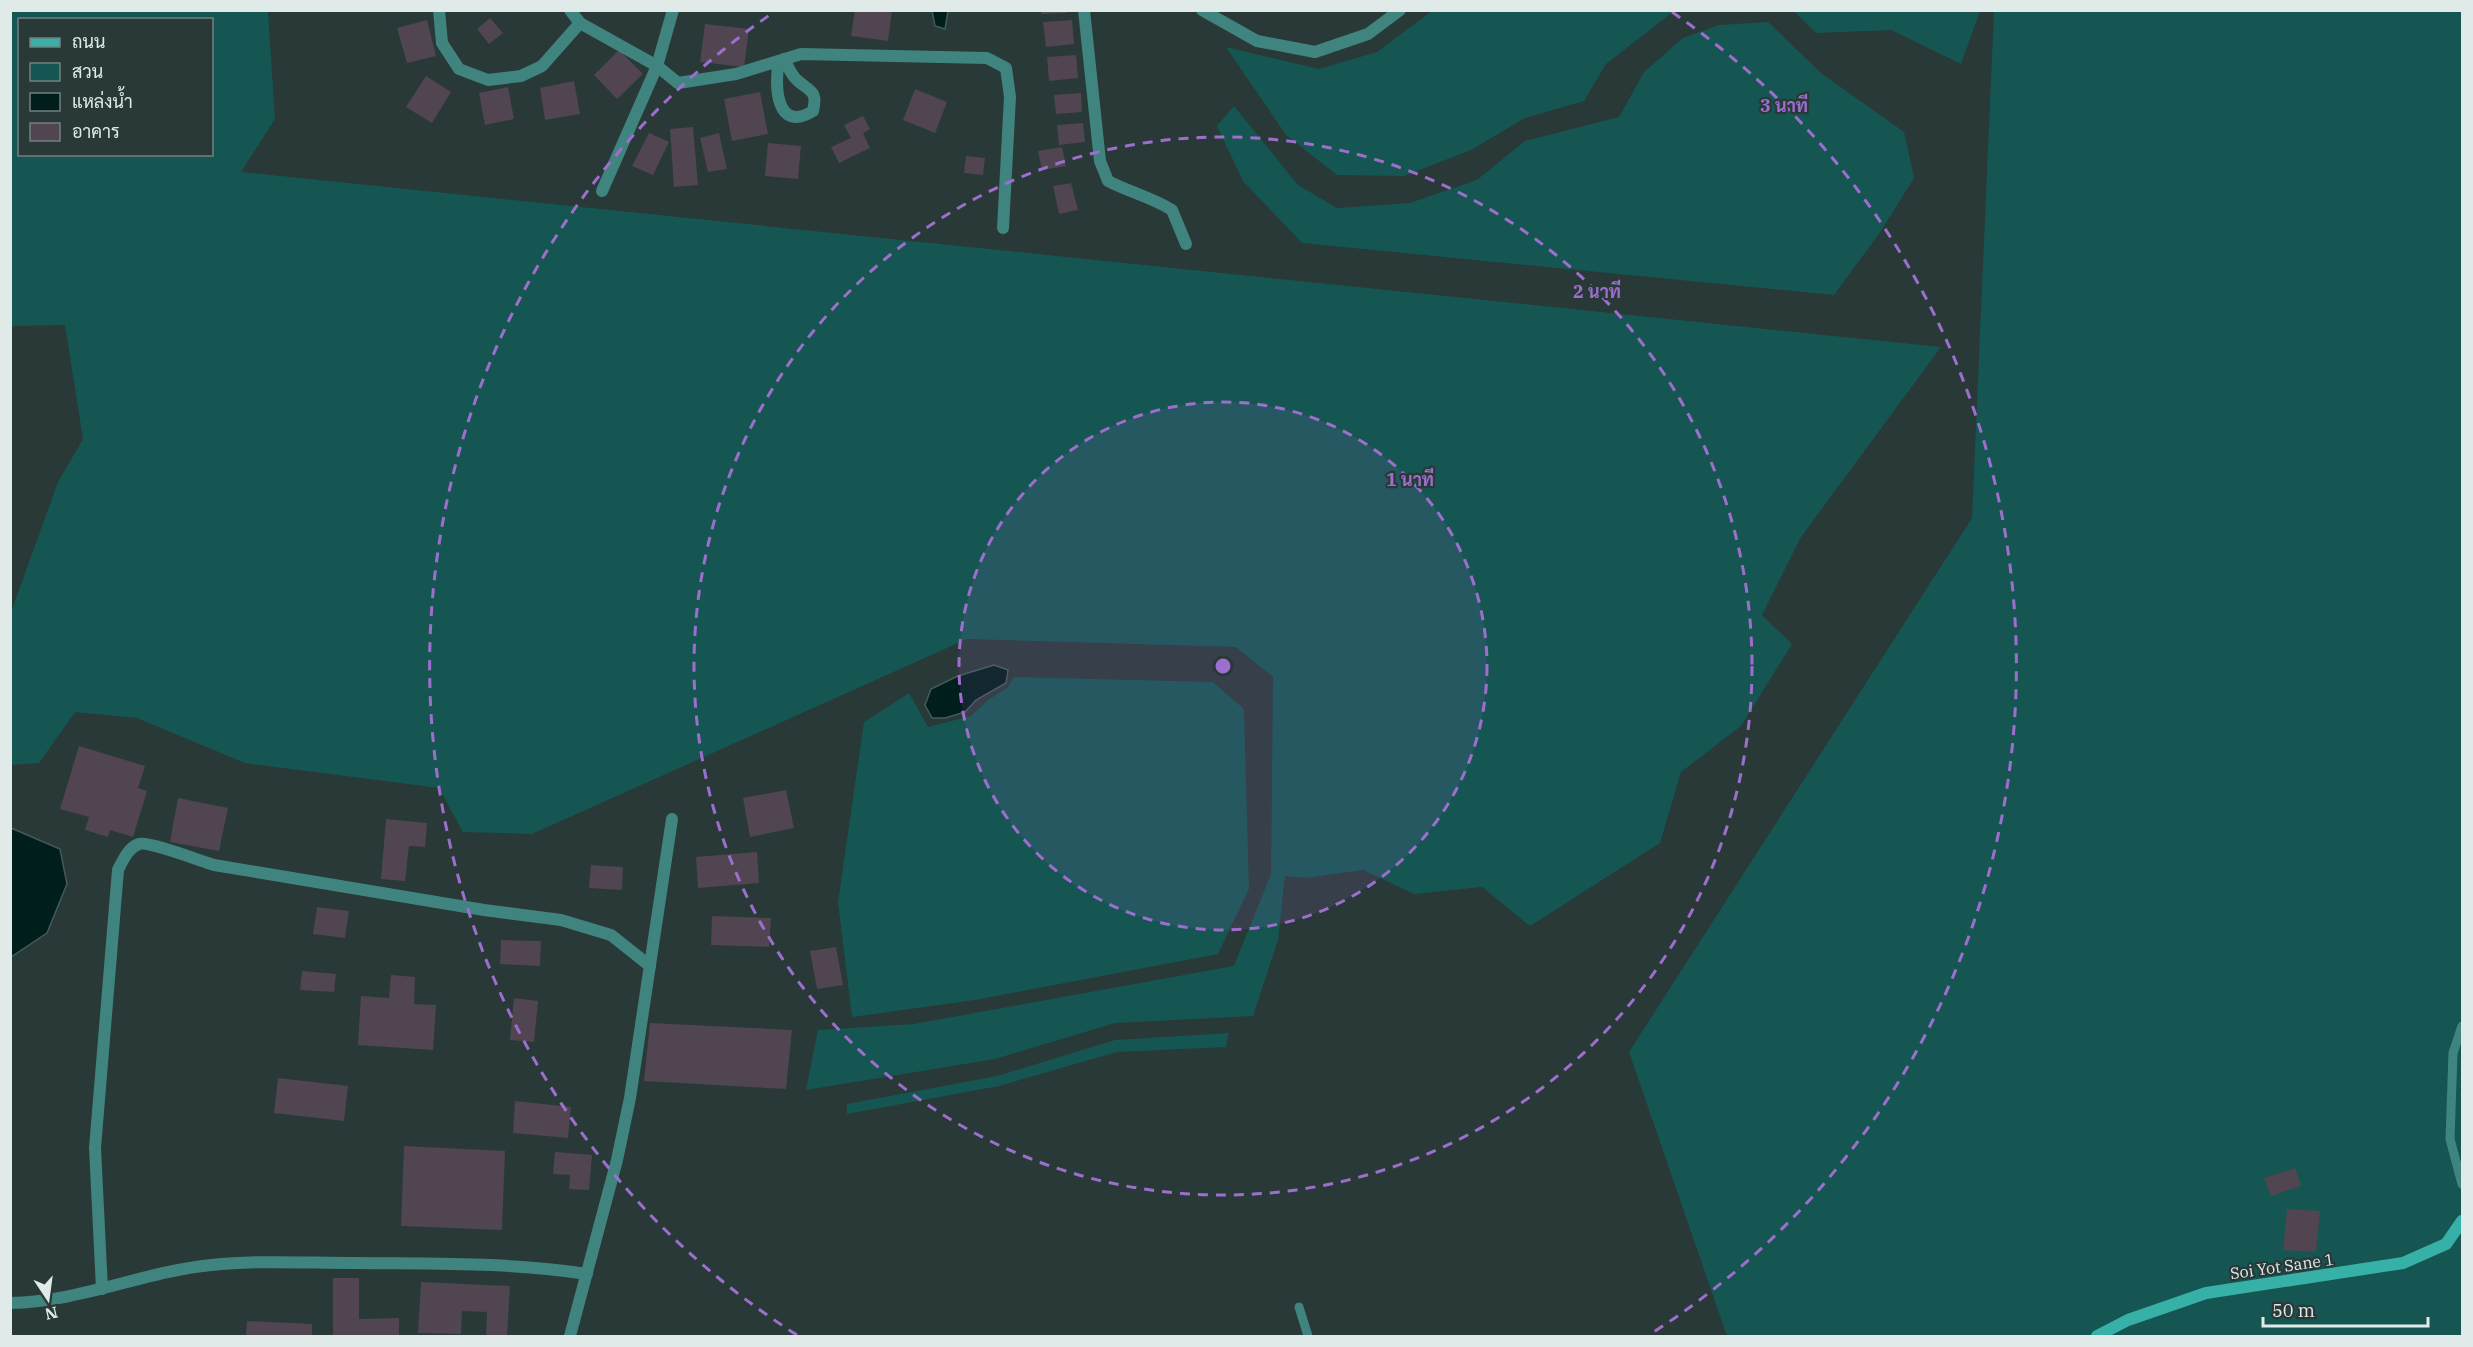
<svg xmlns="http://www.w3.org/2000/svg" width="2473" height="1347" font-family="'IBM Plex Serif',Sarabun,serif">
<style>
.green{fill:#155652;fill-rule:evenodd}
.water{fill:#001e1c;stroke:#435b5a;stroke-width:1.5}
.building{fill:#504551}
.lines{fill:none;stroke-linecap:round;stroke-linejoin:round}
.lane{stroke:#40847f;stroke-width:9}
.street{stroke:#40847f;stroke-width:12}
.secondary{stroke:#37b0a8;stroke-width:12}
.ring{fill:none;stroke:#9e6ece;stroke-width:3;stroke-dasharray:10 8}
.labels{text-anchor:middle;stroke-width:4.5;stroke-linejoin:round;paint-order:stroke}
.street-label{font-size:16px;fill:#e0eae9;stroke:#283938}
.centre{fill:#9e6ece;stroke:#283938;stroke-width:3}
.ring-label{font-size:18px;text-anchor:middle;font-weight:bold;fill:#9e6ece;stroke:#283938;stroke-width:4.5;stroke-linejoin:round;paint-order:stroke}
</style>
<rect width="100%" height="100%" fill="#283938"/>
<g class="green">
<path d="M 11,10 L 268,11 L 275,119 L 241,172 L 1941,347 L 1801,537 L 1762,615 L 1792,644 L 1741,726 L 1681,772 L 1660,843 L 1530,926 L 1482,887 L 1414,894 L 1363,870 L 1306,878 L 1285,876 L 1278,940 L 1253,1016 L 1115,1023 L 995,1059 L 806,1090 L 818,1030 L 914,1024 L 1234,966 L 1271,874 L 1273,677 L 1236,647 L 967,639 L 532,834 L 463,832 L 439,788 L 245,763 L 137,718 L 75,712 L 39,763 L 11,765 L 11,612 L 58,482 L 83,439 L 65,325 L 11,326 ZM 20,20 L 212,20 L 212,154 L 20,154 Z"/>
<polygon points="1433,10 1674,10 1674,11 1606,64 1584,101 1525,118 1471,150 1404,176 1337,175 1286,135 1226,47 1319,69 1377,52"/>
<polygon points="1794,11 1980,11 1961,64 1891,30 1816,33"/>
<polygon points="1994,11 2462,11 2462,1336 1727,1336 1629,1052 1972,518"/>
<polygon points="1768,22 1821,73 1904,132 1914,178 1881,231 1834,295 1302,243 1243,181 1217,126 1234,106 1298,185 1337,208 1410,203 1477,180 1525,141 1619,117 1644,72 1683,38 1719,25"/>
<polygon points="1014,677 1213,682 1244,709 1249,889 1218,954 975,1000 852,1017 838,902 864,722 909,693 928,727 971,716 988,700 1007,688"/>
<polygon points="1229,1033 1226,1047 1117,1052 999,1086 847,1114 847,1104 997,1076 1115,1040"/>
</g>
<g class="water">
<polygon points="932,11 948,11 945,29 935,26"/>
<polygon points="994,665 1008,670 1006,683 976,700 965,712 945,718 932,718 925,705 931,689 958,676"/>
<polygon points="11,828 60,849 67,884 47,933 11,957"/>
</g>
<g class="building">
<polygon points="855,10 892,10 888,41 851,36"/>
<polygon points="1041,10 1067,10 1067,13 1041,14"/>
<polygon points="490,18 503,33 489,44 477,29"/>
<polygon points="427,20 436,56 407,63 397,28"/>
<polygon points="1072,20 1074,44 1046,47 1043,22"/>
<polygon points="705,24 749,29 744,67 700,62"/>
<polygon points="619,50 643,74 617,99 594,75"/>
<polygon points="1076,55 1078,78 1049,81 1047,57"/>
<polygon points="426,76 451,92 432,123 406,107"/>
<polygon points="574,81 580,114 545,120 540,88"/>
<polygon points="508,87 514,119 485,125 479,93"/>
<polygon points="915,89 947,102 935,133 903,120"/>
<polygon points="760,92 768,134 732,141 724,99"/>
<polygon points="1081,93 1082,112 1056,114 1054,95"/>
<polygon points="863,116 870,129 863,133 870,148 839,163 831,147 851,138 844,125"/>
<polygon points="1083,123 1085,142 1059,145 1057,125"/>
<polygon points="693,127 698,185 674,187 670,129"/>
<polygon points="649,133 669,142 653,175 632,166"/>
<polygon points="719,133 727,169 708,172 700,138"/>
<polygon points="768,143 801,146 798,179 765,176"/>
<polygon points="1062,147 1066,166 1042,170 1038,151"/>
<polygon points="966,156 985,158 983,175 964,173"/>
<polygon points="1071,183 1078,210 1059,214 1053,186"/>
<polygon points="79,746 145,766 138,788 147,791 133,837 110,830 108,837 85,830 89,817 60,809"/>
<polygon points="786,790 794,828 750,837 743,798"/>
<polygon points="178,798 228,808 219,851 170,842"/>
<polygon points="386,819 427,823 425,847 409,846 405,881 381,879"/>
<polygon points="757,852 759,883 698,888 696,857"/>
<polygon points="591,865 623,867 622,890 589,888"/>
<polygon points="317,907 349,911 345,938 313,934"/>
<polygon points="712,916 771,918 769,947 711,945"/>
<polygon points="501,940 541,941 540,966 500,964"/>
<polygon points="836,947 843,985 817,989 810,951"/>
<polygon points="302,971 336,974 334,992 300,990"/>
<polygon points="391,975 415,977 414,1004 436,1005 433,1050 358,1045 361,996 389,998"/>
<polygon points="514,998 538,1001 534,1042 510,1040"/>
<polygon points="650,1023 792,1030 786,1089 644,1081"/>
<polygon points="278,1078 348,1086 344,1121 274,1113"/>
<polygon points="515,1101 571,1107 568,1138 513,1133"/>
<polygon points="404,1146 505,1151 502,1230 401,1226"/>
<polygon points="555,1152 592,1155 589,1190 569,1189 570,1175 553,1174"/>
<polygon points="2295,1168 2301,1186 2271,1196 2264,1178"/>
<polygon points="2287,1209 2320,1211 2316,1252 2283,1250"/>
<polygon points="333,1278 359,1278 359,1319 399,1318 399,1336 333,1336"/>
<polygon points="421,1282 510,1286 507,1336 486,1336 487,1312 462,1311 461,1334 418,1333"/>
<polygon points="247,1321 312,1324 312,1336 246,1336"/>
</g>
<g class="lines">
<g class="lane">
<polyline points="2462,1026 2453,1053 2450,1139 2462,1184"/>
<polyline points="1299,1307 1308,1336"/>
</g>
<g class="street">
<polyline points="439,10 442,43 459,69 488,80 521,76 542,66 580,23"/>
<polyline points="570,10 580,23 657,66 678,83 736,74 801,54 987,58 1006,68 1010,97 1003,228"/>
<path d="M 1084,10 L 1100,161 L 1108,181 C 1129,192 1151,197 1172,210 L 1186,244"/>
<polyline points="1202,10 1257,41 1315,52 1368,34 1400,10"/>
<path d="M 779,61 C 774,85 776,134 813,111 C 818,90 810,92 797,80 C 791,75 788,66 784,59"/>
<polyline points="602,191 657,66 673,10"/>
<path d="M 102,1289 L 95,1148 L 118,870 C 123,860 128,848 139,844 C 149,841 200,861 214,865 L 484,910 L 561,920 L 611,935 L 650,966"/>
<path d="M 10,1303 C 79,1302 143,1272 211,1265 C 258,1260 308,1263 356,1263 C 434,1264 510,1262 587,1274"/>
<polyline points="570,1336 617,1160 630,1098 672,819"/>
</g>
<polyline class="secondary" points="2097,1336 2128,1320 2206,1293 2403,1263 2446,1244 2462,1221"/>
</g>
<circle cx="1223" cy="666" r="264" fill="#9e6ece" fill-opacity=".12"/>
<g class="ring">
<circle cx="1223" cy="666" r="264"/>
<circle cx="1223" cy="666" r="529"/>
<path d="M797 1335A793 793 0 0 1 774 12M1672 12A793 793 0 0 1 1649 1335"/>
</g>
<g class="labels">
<g class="street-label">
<text transform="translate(2282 1266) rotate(-8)" y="6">Soi Yot Sane 1</text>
</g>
</g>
<circle cx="1223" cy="666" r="9" class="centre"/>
<g class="ring-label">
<text x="1784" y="112">3 นาที</text>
<text x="1597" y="298">2 นาที</text>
<text x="1410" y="486">1 นาที</text>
</g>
<rect width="2473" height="1347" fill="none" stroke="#e0eae9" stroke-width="24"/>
<rect x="18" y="18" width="195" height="138" fill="#283938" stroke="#72807f" stroke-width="1.5"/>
<rect x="30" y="38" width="30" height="9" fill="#37b0a8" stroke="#72807f" stroke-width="1.5"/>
<text x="72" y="48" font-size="18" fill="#e0eae9">ถนน</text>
<rect x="30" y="63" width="30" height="18" fill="#155652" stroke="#72807f" stroke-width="1.5"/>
<text x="72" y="78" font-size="18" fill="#e0eae9">สวน</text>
<rect x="30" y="93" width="30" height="18" fill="#001e1c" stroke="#72807f" stroke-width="1.5"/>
<text x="72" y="108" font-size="18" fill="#e0eae9">แหล่งน้ำ</text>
<rect x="30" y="123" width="30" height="18" fill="#504551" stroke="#72807f" stroke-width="1.5"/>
<text x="72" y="138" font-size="18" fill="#e0eae9">อาคาร</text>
<g transform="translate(48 1299) rotate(167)" stroke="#283938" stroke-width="4.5" paint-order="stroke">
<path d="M0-4.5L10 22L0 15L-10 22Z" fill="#e0eae9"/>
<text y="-9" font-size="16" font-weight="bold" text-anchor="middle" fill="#e0eae9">N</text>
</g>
<path d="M2263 1317v9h165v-9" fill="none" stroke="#e0eae9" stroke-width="3"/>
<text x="2272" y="1317" font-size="18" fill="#e0eae9" stroke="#283938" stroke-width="4.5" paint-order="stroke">50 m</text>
</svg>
